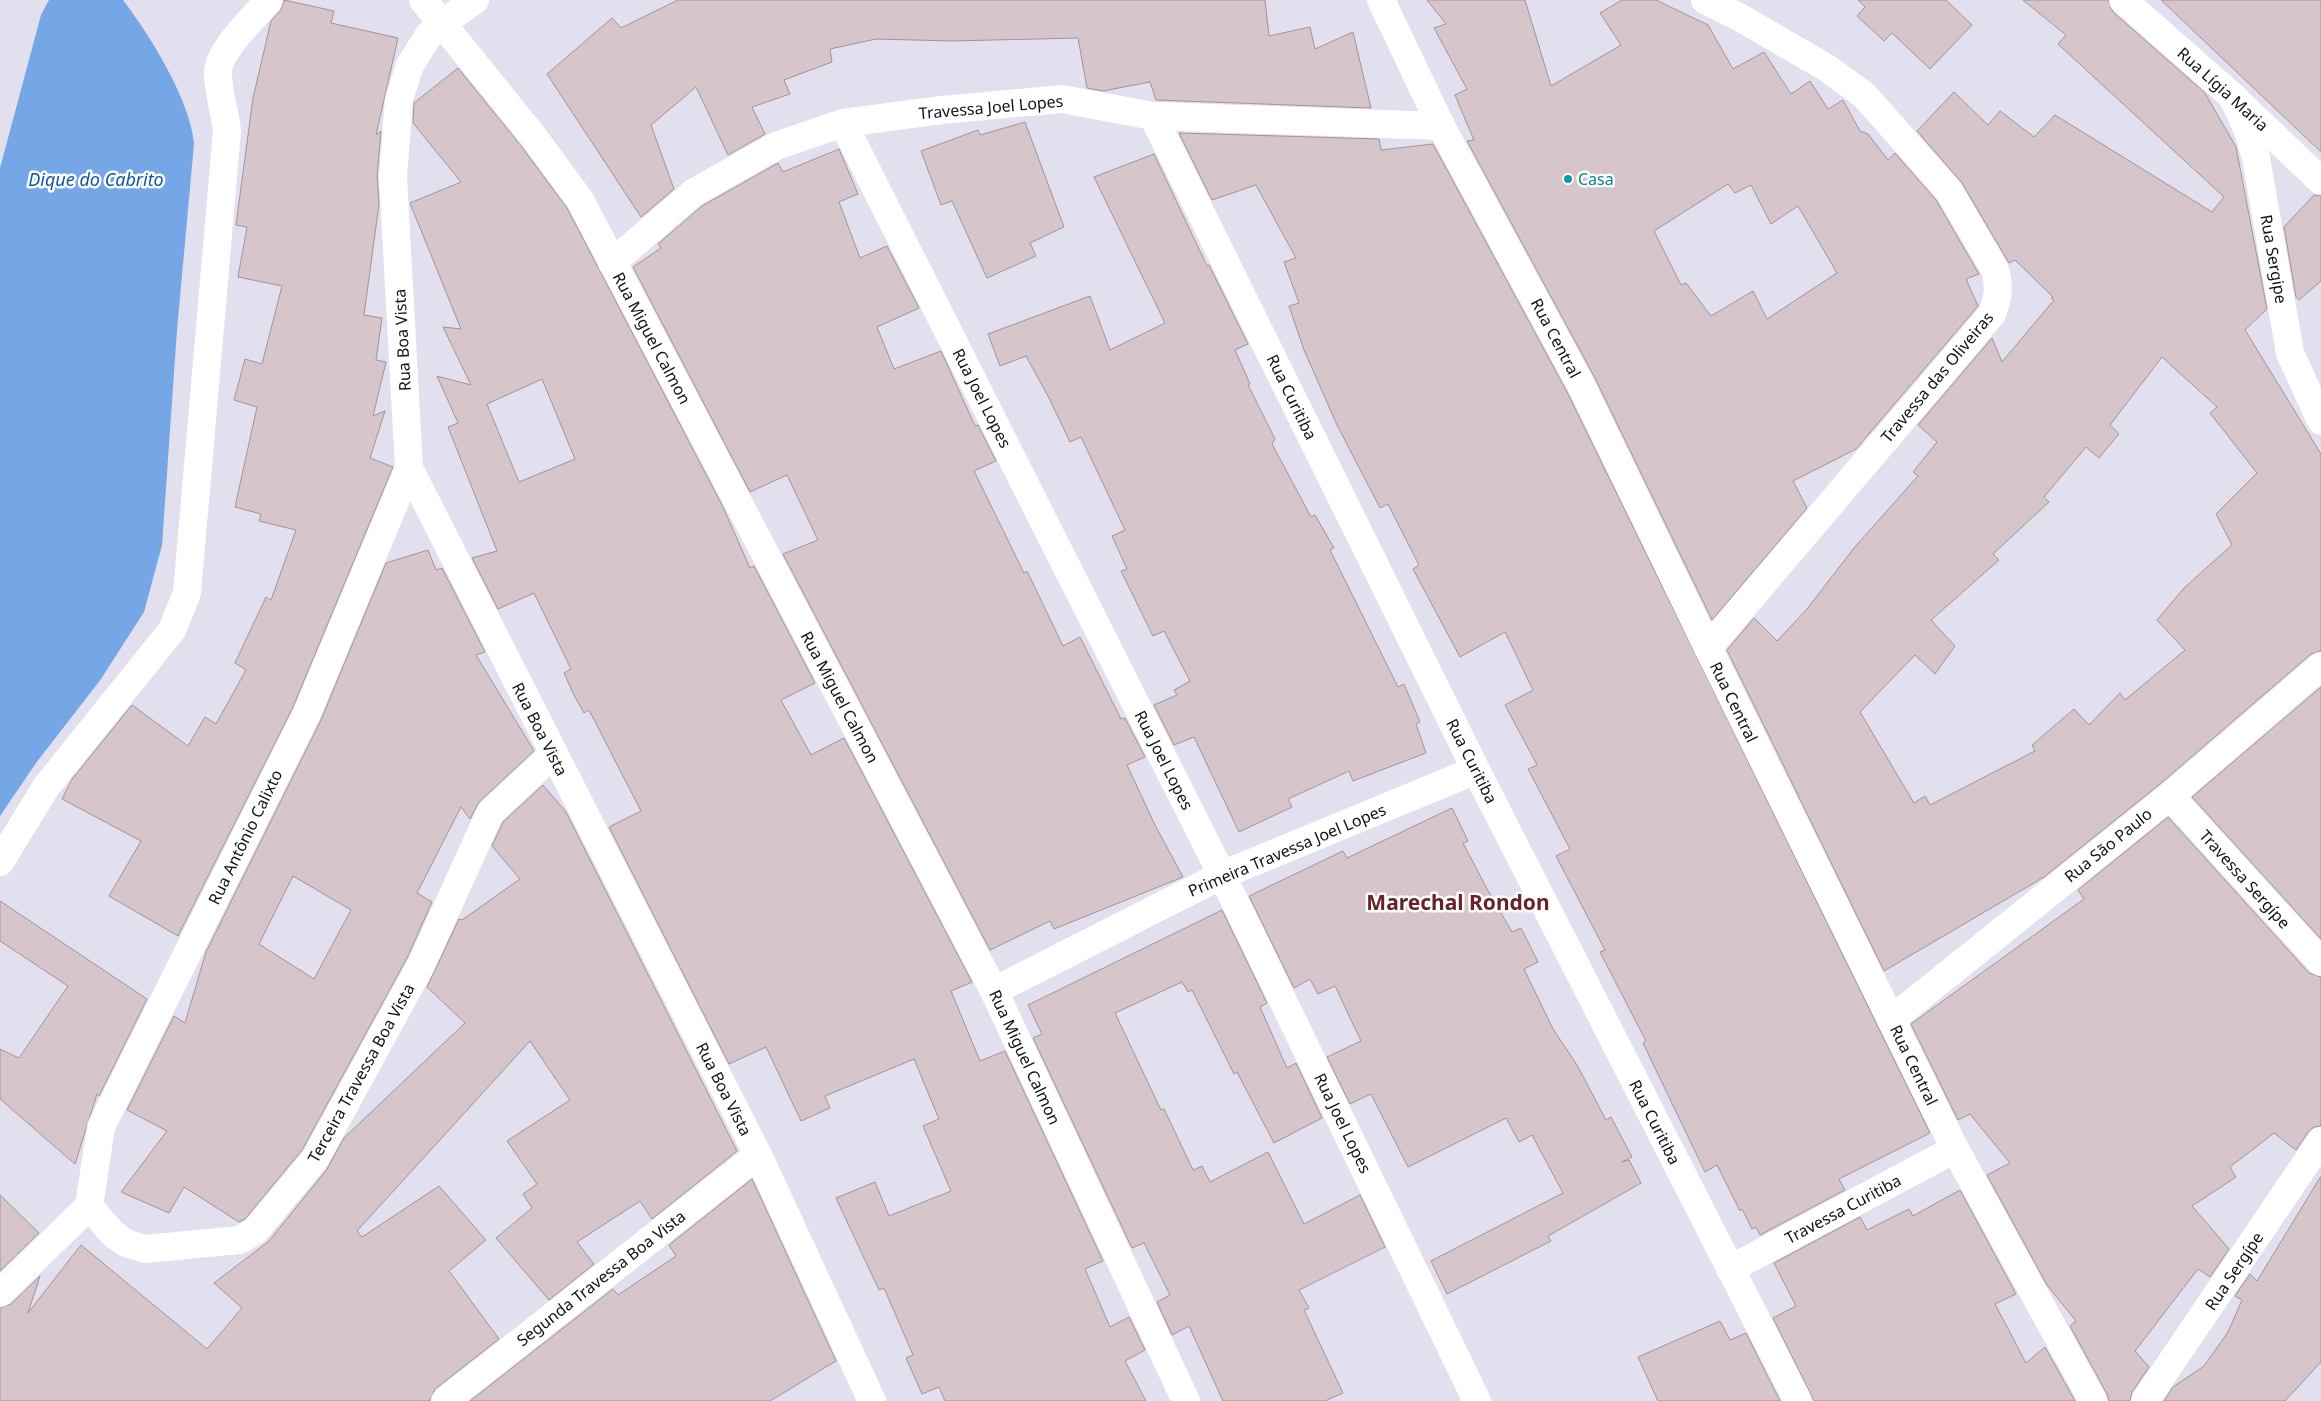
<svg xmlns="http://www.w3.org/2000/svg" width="2321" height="1401" font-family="'Noto Sans',sans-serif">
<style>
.water{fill:#75a6e6}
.building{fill:#d6c5cb;stroke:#a39398;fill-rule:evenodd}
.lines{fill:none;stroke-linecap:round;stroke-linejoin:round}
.minor{stroke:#fff;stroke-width:28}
.culture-dot{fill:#0f9aa8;stroke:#fff;stroke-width:2}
.labels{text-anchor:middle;stroke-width:5;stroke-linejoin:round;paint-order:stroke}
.street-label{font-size:16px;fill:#111116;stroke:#fff}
.culture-label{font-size:16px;fill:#0d838f;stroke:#fff;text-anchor:start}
.water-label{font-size:18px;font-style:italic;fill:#1455a0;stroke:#fff}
.district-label{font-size:21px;font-weight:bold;fill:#67222a;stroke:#fff}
</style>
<rect width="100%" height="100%" fill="#e2dfee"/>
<path class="water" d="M 49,0 L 123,0 C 149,34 191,101 194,144 L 177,330 L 162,545 L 144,612 L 101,679 L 36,763 L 0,816 L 0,168 L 41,15 Z"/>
<g class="building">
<polygon points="284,0 334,11 331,23 398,38 376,135 381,131 377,176 379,204 364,315 382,318 376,360 386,362 373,416 385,411 370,458 393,467 293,707 178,936 109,896 141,841 62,799 72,779 132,705 188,746 205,717 216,724 246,670 235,663 266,597 271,600 296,530 259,521 261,514 235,507 257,407 234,400 245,359 262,364 282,286 238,277 247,227 236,225 253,98 271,21 281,10"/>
<polygon points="678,0 1265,0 1269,36 1310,27 1315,49 1353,32 1371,108 1156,100 1150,82 1103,91 1087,88 1078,38 952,41 876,39 830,49 832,62 784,80 790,94 752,107 765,134 728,155 696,87 651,125 674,189 641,217 547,74 612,18 621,28"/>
<path d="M 1427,0 L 1525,0 L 1551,86 L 1621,45 L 1600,13 L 1622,0 L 1656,0 L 1708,25 L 1733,69 L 1764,52 L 1791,94 L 1810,81 L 1828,109 L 1843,100 L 1860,131 L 1868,134 L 1888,160 L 1895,153 L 1936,200 L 1979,274 L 1966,279 L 1978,306 L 1856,449 L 1793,481 L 1807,508 L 1712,620 L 1595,378 L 1467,141 L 1474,140 L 1455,95 L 1467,89 L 1434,28 L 1446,24 ZM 1728,184 L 1735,193 L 1751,185 L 1771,224 L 1798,206 L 1837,273 L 1767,319 L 1753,291 L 1711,316 L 1686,283 L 1681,285 L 1654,231 Z"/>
<polygon points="1858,0 1946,0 1972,25 1930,69 1892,33 1884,41 1857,16 1865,7"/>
<path d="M 2023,0 L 2108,0 L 2113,12 L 2205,93 L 2236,147 L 2267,309 L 2245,330 L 2321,454 L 2321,651 L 2311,654 L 2160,784 L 2044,877 L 1884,971 L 1727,650 L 1754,618 L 1777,641 L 1807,609 L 1854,548 L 1918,476 L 1913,472 L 1937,442 L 1918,425 L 1992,338 L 2002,362 L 2054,300 L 2051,298 L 2053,297 L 2015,260 L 2009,263 L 1962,183 L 1917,131 L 1954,92 L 1988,125 L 2000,111 L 2034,137 L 2055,115 L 2212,212 L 2224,197 L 2058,44 L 2066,35 ZM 2162,357 L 2217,407 L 2210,413 L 2257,473 L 2216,514 L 2232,545 L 2184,588 L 2157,620 L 2185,650 L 2125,700 L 2120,693 L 2089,725 L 2074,709 L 2032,745 L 2035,751 L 1930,805 L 1925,796 L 1914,803 L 1860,712 L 1915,655 L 1935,674 L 1955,646 L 1931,620 L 1999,560 L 1993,554 L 2049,502 L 2044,497 L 2086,447 L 2099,458 L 2119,434 L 2110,425 Z"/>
<polygon points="2161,0 2321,0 2321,152"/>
<path d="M 458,68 L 521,146 L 567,208 L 722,505 L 750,568 L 754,566 L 815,683 L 781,700 L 811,755 L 844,738 L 972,982 L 951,991 L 980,1061 L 1005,1051 L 1103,1261 L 1085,1269 L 1110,1327 L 1129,1317 L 1145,1350 L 1125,1361 L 1146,1401 L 945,1401 L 939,1387 L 922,1394 L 906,1358 L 913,1355 L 884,1288 L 879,1290 L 836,1198 L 875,1182 L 889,1216 L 951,1191 L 923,1126 L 939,1119 L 914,1059 L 825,1096 L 830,1108 L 801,1121 L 766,1047 L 729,1064 L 609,827 L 641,811 L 589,710 L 584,713 L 574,695 L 564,673 L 571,669 L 534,593 L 498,609 L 472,558 L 497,551 L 448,427 L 458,423 L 437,376 L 471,385 L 443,327 L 461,329 L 410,203 L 461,182 L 413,123 L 414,103 ZM 542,379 L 575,459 L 519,482 L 487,404 Z"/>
<polygon points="1025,122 1064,227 1030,243 1036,256 987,278 952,201 941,205 921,151 978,130 980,135"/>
<polygon points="1179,133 1379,139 1381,150 1433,144 1567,392 1930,1133 1839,1179 1845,1190 1760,1235 1756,1227 1752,1229 1742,1209 1740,1211 1717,1165 1705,1172 1643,1043 1646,1041 1600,952 1605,950 1556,856 1570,849 1528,769 1537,765 1505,705 1533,690 1505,632 1460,657 1413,569 1419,565 1388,504 1380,508 1337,425 1304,350 1289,306 1299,303 1284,262 1296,258 1256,185 1212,200"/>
<polygon points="839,149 858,194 839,202 860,258 887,246 919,308 877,327 894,369 941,351 975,426 978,425 996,461 974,471 1024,573 1027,571 1063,646 1080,637 1121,719 1125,718 1145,757 1127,765 1155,825 1183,877 1054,929 1050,921 990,950 783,554 818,540 787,475 750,492 633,267 661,248 658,244 702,206 778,163 783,172"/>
<polygon points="1154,154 1207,266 1209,265 1248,344 1235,350 1250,384 1248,385 1275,439 1272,444 1311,517 1315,515 1334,548 1330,550 1398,687 1404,684 1420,722 1416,724 1426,753 1353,781 1349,771 1288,799 1292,807 1239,832 1194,737 1174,745 1154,705 1177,695 1174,690 1190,681 1164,631 1153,636 1121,571 1127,569 1112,536 1125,530 1081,437 1070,442 1049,398 1026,356 1000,366 988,334 1090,296 1110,350 1165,323 1094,177"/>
<polygon points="2314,195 2321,196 2321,281 2299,300 2296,297 2284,227"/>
<path d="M 428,550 L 436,570 L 442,568 L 484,650 L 485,652 L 476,655 L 534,751 L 479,802 L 470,819 L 461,807 L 417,893 L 432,902 L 407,958 L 302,1150 L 245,1219 L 239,1222 L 184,1187 L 169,1213 L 121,1192 L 167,1131 L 127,1110 L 174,1016 L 185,1023 L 206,952 L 321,720 L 386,563 ZM 293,876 L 351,910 L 314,979 L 259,944 Z"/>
<polygon points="2321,687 2321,939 2192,797"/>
<polygon points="543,785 566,812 737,1151 652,1219 640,1201 577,1242 594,1264 549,1300 496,1238 532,1208 523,1194 537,1184 507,1141 570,1100 530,1041 357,1231 362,1237 439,1186 486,1240 449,1271 499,1339 435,1389 430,1401 0,1401 0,1308 11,1304 40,1276 28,1313 81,1245 207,1349 242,1308 214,1283 269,1241 327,1169 344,1138 465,1023 427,987 459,919 462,920 520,879 492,846 503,822"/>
<polygon points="1452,808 1468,841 1463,843 1486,887 1512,932 1521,928 1538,962 1524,969 1553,1029 1577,1065 1606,1120 1611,1117 1632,1157 1622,1162 1629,1160 1641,1183 1548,1236 1551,1241 1447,1294 1431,1261 1563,1193 1532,1135 1519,1142 1506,1118 1408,1167 1371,1094 1350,1104 1327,1057 1361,1041 1335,986 1318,994 1310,979 1294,988 1249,896 1343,851 1347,858"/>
<polygon points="2168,817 2309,973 2321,977 2321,1126 2314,1127 2308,1132 2296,1150 2274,1133 2230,1167 2236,1177 2192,1206 2229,1249 2210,1277 2198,1269 2135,1351 2149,1367 2132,1392 2130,1401 2109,1401 2107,1394 2070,1326 2076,1321 2047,1285 1987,1175 2010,1163 1970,1114 1958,1120 1911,1024 2084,899 2078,890"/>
<polygon points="0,901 147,999 99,1096 97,1094 75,1164 0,1099 0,1049 19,1058 68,986 0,941"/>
<polygon points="1222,910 1267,1003 1260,1007 1287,1068 1296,1063 1322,1118 1274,1143 1237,1072 1234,1074 1192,990 1188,992 1182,982 1115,1013 1161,1110 1164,1109 1193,1170 1202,1166 1210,1182 1268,1152 1304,1224 1360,1195 1385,1247 1299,1290 1309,1308 1304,1310 1343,1393 1325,1401 1223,1401 1189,1326 1172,1335 1157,1302 1170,1295 1144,1243 1132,1248 1033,1038 1042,1034 1028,1005"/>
<polygon points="2321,1176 2321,1362 2285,1401 2164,1401 2173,1387 2204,1366 2228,1332 2242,1300 2235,1296 2250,1274 2257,1281"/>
<polygon points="752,1179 836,1361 770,1401 470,1401 613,1289 618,1295 676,1256 669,1245"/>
<polygon points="1960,1190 2016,1294 1995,1304 2026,1363 2045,1347 2075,1401 1814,1401 1773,1318 1796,1306 1774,1263 1860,1217 1867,1230 1909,1209 1913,1216"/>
<polygon points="0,1195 39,1233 0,1271"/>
<polygon points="1720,1321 1730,1340 1746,1333 1780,1401 1658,1401 1638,1357"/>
</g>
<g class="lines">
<g class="minor">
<polyline points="423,0 533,136 580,200 994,991 1186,1401"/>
<polyline points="475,0 448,19 429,35 410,65 399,99 393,177 409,468 758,1155 872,1401"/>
<polyline points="1381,0 1441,126 1581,385 1708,648 1955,1149 2093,1401"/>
<path d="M 1705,0 L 1739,17 L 1827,68 L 1864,95 L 1949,191 L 1995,270 C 2000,287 1998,298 1992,314 L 1708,648"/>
<polyline points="2123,0 2232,96 2321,181"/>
<polyline points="2232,96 2247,128 2256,158 2290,353 2321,421"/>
<polyline points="1153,116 1476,770 1798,1401"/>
<polyline points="843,123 1222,875 1477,1401"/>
<polyline points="612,263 693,193 776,146 843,123 942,110 1062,99 1153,116 1441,126"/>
<polyline points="2170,796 2321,962"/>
<path d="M 0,862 L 46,787 L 172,630 L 187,593 L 227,131 C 225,112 218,92 218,73 C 217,52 255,16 269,0"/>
<polyline points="994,991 1222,875 1476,770"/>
<polyline points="1891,1020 2170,796 2321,666"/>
<polyline points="89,1206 101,1127 307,713 409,468"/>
<polyline points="89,1206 113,1234 126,1243 145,1249 239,1240 255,1231 315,1159 421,965 490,813 553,754"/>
<polyline points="1730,1269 1955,1149"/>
<polyline points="0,1293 89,1206"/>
<polyline points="445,1401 758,1155"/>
<polyline points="2145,1401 2321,1141"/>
</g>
</g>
<circle class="culture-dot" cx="1568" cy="179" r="5"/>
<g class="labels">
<g class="street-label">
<text transform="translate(2223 89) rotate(42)" y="6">Rua Lígia Maria</text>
<text transform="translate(991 107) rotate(-5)" y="6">Travessa Joel Lopes</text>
<text transform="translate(2274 259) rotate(80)" y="6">Rua Sergipe</text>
<text transform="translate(652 338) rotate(62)" y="6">Rua Miguel Calmon</text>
<text transform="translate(1556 338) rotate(62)" y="6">Rua Central</text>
<text transform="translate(402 340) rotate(-93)" y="6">Rua Boa Vista</text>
<text transform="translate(1937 377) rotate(-50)" y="6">Travessa das Oliveiras</text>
<text transform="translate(1292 397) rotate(64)" y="6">Rua Curitiba</text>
<text transform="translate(982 398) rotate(63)" y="6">Rua Joel Lopes</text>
<text transform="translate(840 697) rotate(62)" y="6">Rua Miguel Calmon</text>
<text transform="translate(1734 702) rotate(64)" y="6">Rua Central</text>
<text transform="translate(540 729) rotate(63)" y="6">Rua Boa Vista</text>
<text transform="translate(1164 760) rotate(63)" y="6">Rua Joel Lopes</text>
<text transform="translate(1472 761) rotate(63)" y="6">Rua Curitiba</text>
<text transform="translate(245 837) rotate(-64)" y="6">Rua Antônio Calixto</text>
<text transform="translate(2108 845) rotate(-39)" y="6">Rua São Paulo</text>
<text transform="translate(1287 850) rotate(-23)" y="6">Primeira Travessa Joel Lopes</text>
<text transform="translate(2245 879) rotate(48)" y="6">Travessa Sergípe</text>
<text transform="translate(1025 1057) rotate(65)" y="6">Rua Miguel Calmon</text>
<text transform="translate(1914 1065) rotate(64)" y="6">Rua Central</text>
<text transform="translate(361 1073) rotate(-61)" y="6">Terceira Travessa Boa Vista</text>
<text transform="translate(724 1089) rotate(63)" y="6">Rua Boa Vista</text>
<text transform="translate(1655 1122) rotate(63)" y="6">Rua Curitiba</text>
<text transform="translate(1343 1123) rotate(64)" y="6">Rua Joel Lopes</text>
<text transform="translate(1843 1209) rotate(-28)" y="6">Travessa Curitiba</text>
<text transform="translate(2234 1271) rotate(-56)" y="6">Rua Sergípe</text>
<text transform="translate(601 1278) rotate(-38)" y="6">Segunda Travessa Boa Vista</text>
</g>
<g class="culture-label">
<text x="1578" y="185">Casa</text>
</g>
<g class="water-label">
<text x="96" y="186">Dique do Cabrito</text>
</g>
<g class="district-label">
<text x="1458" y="910">Marechal Rondon</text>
</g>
</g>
</svg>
